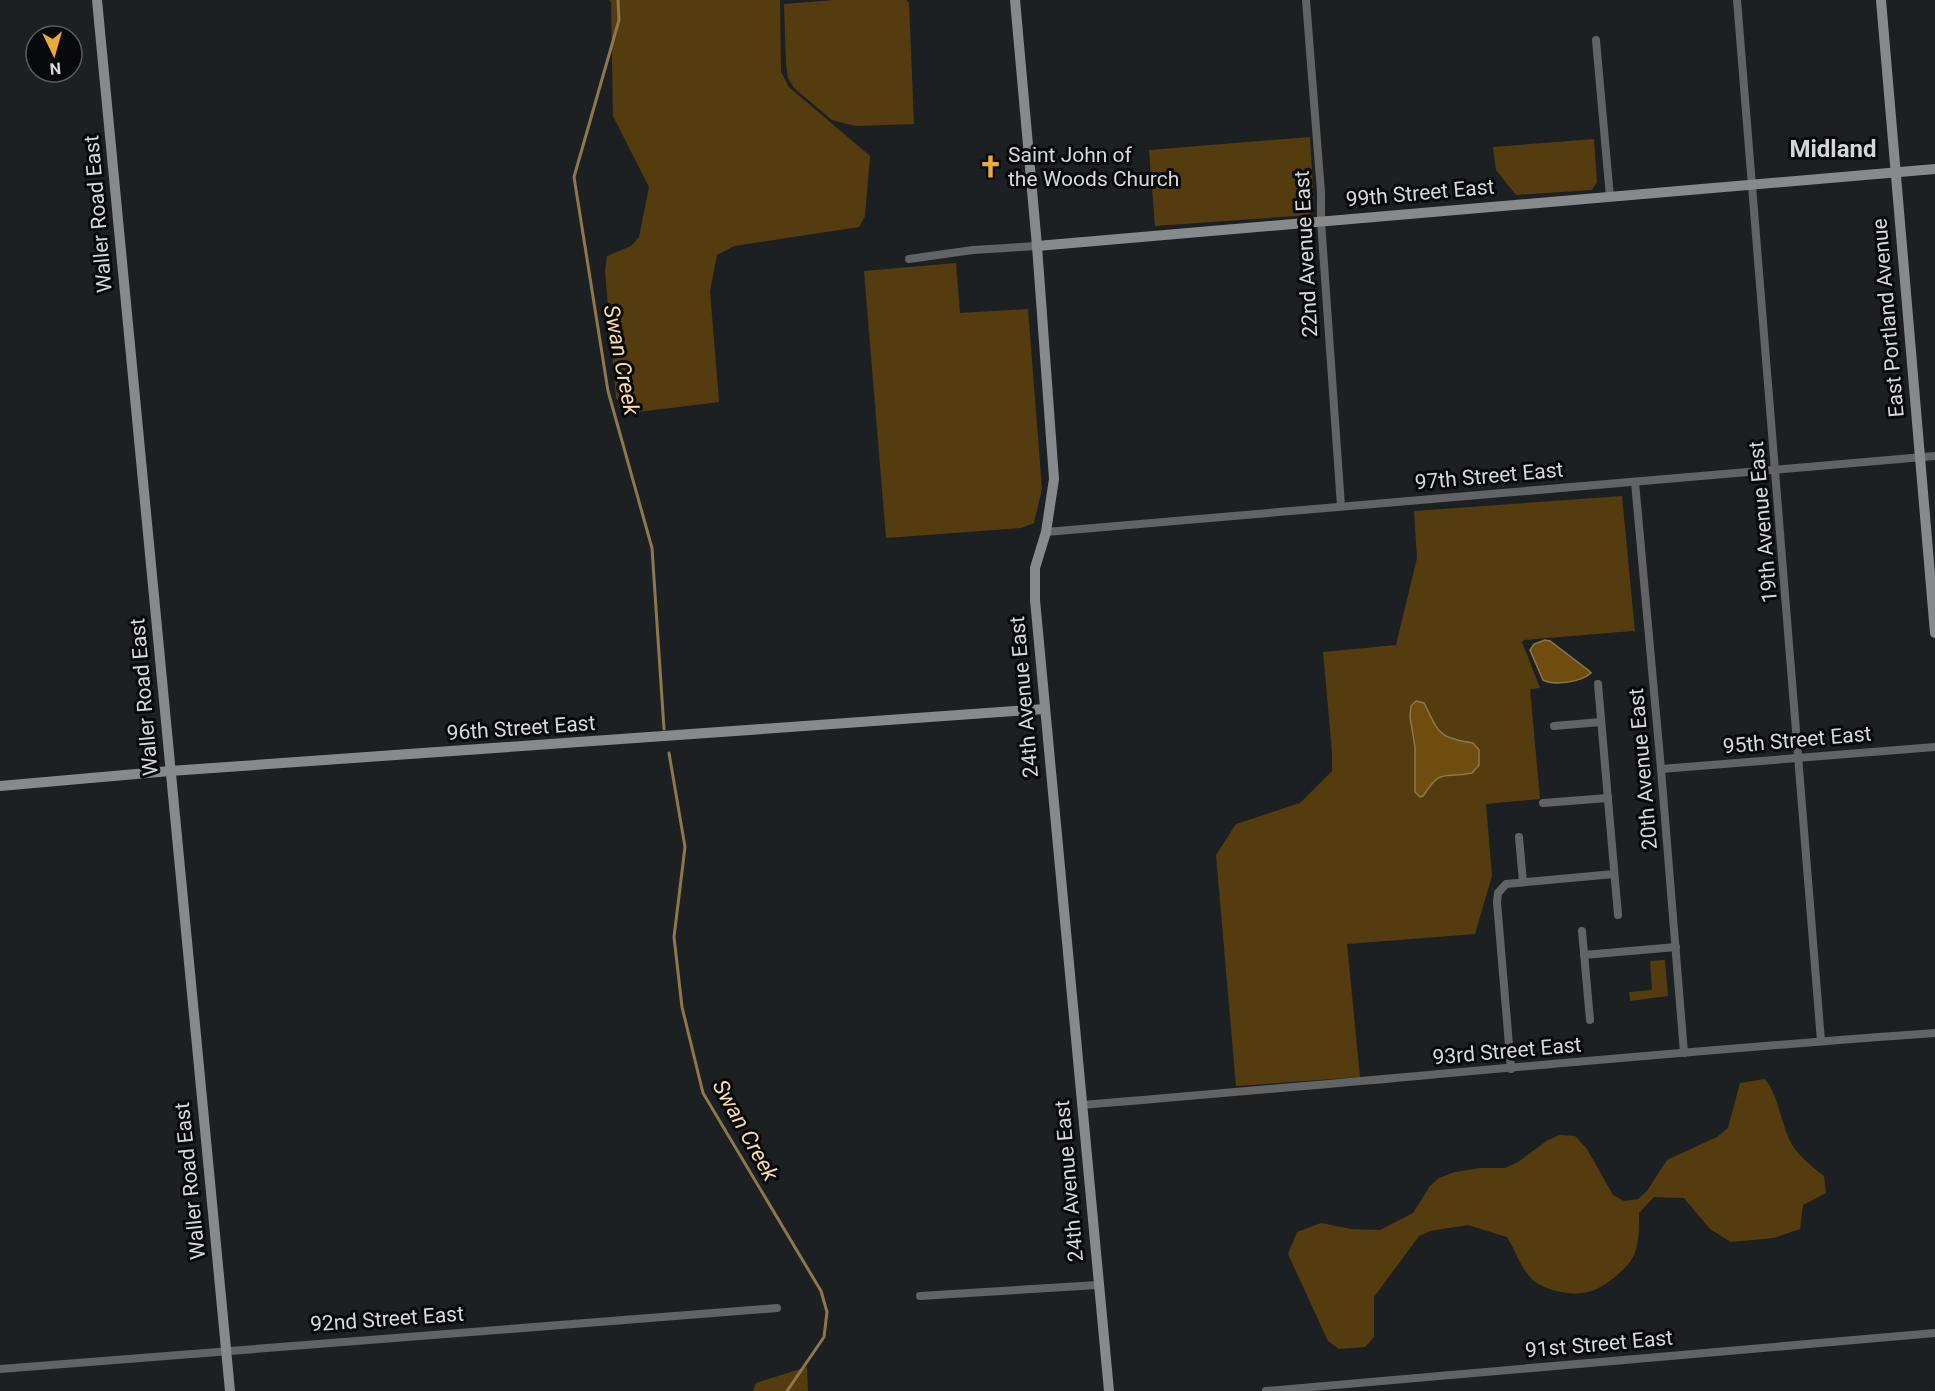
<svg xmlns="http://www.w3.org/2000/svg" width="1935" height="1391" font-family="Roboto,sans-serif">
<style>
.green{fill:#553c0f;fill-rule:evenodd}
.water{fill:#6f4d0f;stroke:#8e774c;stroke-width:1.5}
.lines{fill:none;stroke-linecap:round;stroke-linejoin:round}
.stream{stroke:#8e774c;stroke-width:3}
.street{stroke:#626365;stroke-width:8}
.secondary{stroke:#878a8d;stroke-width:10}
.labels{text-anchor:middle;stroke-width:6;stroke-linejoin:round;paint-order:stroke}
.poi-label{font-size:21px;fill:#d6d8da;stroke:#08090b;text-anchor:start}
.street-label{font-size:21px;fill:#d6d8da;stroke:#08090b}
.water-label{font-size:22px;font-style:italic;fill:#fbdbad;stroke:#08090b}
.quarter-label{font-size:24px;font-weight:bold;fill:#d3d7dc;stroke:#08090b}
</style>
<rect width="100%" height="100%" fill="#1d2023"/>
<g class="green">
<polygon points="609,0 780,0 781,72 789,87 870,156 865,216 859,227 734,246 717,255 710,291 719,402 629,413 616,398 605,271 607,256 631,246 639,237 649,187 613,116 611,2"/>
<polygon points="835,0 906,0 909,3 914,124 856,126 843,123 832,120 794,88 788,78 786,63 784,4"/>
<polygon points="1310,137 1314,208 1309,215 1155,226 1149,150"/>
<polygon points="1594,139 1597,182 1592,190 1516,195 1496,170 1493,147"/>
<polygon points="956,263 960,313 1028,309 1042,489 1034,523 1021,528 886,538 864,271"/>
<path d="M 1622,496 L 1635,632 L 1632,631 L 1524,640 L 1522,642 L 1540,688 L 1530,689 L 1540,799 L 1486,804 L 1492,876 L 1475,934 L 1347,944 L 1360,1077 L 1236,1086 L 1216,855 L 1236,824 L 1300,803 L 1332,771 L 1332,752 L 1323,652 L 1396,645 L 1417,558 L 1414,511 ZM 1410,717 L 1437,729 L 1442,736 L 1455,740 L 1473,743 L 1460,775 C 1436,775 1436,777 1423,796 L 1415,775 L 1415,747 Z"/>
<polygon points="1665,960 1668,996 1630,1001 1629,992 1652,990 1650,961"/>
<path d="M 1765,1079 C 1779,1097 1780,1119 1789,1139 C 1795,1153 1812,1167 1824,1176 L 1826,1193 L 1803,1205 L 1800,1229 L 1774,1238 L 1731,1242 L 1710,1229 L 1684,1198 L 1654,1197 L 1639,1213 C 1639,1229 1640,1250 1629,1263 C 1620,1274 1602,1289 1588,1292 C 1572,1296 1547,1291 1534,1281 C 1521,1270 1516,1251 1507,1237 L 1468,1225 L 1430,1231 L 1419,1236 L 1374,1297 L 1374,1337 L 1365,1347 L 1339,1349 L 1328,1341 L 1288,1254 L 1297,1232 L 1321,1223 L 1351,1229 L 1380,1230 L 1413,1213 L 1430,1186 L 1439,1178 L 1455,1172 L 1480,1168 L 1505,1168 L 1518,1162 L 1548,1140 L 1560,1135 L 1575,1136 L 1587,1149 L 1613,1195 L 1624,1201 L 1638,1199 L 1647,1191 L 1667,1160 L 1717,1137 L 1728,1128 L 1740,1083 Z"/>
<polygon points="807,1367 808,1391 753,1391 756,1383"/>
</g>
<g class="water">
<path d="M 1545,640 L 1550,641 L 1588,670 L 1591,673 C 1581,682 1555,686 1543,680 L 1530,650 L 1534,644 Z"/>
<path d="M 1416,701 L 1424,703 C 1439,733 1438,738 1473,743 L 1479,750 L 1479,765 L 1472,773 C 1442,779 1442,767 1423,796 L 1420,797 L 1415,792 L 1415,747 L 1410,717 L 1411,706 Z"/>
</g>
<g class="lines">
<g class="stream">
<polyline points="618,0 619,20 574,177 608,391 652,548 664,729"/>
<polyline points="669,753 685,847 674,937 682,1007 703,1093 821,1291 827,1312 824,1337 787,1391"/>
</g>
<g class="street">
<polyline points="1306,0 1321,192 1321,221 1341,506"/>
<polyline points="1737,0 1821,1041"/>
<polyline points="1596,40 1610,197"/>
<polyline points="909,259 973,250 1037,246"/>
<polyline points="1635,482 1661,769 1684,1053"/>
<polyline points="1046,532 1935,456"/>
<polyline points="1598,684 1618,915"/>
<polyline points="1554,726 1601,722"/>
<polyline points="1661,769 1935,747"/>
<polyline points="1543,803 1608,798"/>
<polyline points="1519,837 1523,882"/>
<polyline points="1582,931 1590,1020"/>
<polyline points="1584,955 1676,947"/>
<polyline points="1511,1069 1497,902 1498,893 1506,884 1614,874"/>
<path d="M 1082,1105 C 1366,1082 1650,1053 1935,1033"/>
<polyline points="920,1296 1098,1285"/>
<polyline points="0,1369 777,1308"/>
<polyline points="1266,1391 1935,1333"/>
</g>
<g class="secondary">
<polyline points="97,0 230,1391"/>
<polyline points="1015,0 1037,246 1054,479 1046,532 1035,568 1035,600 1109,1391"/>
<polyline points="1881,0 1935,633"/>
<polyline points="1037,246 1935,169"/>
<polyline points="0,786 170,771 1044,709"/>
</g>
</g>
<defs>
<symbol id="church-bare" viewBox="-9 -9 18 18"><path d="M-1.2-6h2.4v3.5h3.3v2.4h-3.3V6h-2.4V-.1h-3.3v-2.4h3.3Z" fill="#ebaa39" stroke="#08090b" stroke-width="2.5" paint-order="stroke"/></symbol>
</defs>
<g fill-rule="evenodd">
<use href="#church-bare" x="974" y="150" width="33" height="33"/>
</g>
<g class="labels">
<g class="poi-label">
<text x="1008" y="162">Saint John of<tspan x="1008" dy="24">the Woods Church</tspan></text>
</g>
<g class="street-label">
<text transform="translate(1420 193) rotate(-5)" y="7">99th Street East</text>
<text transform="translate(98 214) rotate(-95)" y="7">Waller Road East</text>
<text transform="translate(1306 254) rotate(-93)" y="7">22nd Avenue East</text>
<text transform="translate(1888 318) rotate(-95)" y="7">East Portland Avenue</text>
<text transform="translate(1489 476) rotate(-5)" y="7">97th Street East</text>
<text transform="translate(1763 522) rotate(-95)" y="7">19th Avenue East</text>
<text transform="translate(144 697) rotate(-95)" y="7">Waller Road East</text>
<text transform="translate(1024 697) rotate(-95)" y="7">24th Avenue East</text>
<text transform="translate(521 728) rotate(-4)" y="7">96th Street East</text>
<text transform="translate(1797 740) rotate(-5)" y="7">95th Street East</text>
<text transform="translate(1643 769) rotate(-95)" y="7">20th Avenue East</text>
<text transform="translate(1507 1051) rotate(-5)" y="7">93rd Street East</text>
<text transform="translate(190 1181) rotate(-96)" y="7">Waller Road East</text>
<text transform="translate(1069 1181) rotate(-95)" y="7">24th Avenue East</text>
<text transform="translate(387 1319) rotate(-4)" y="7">92nd Street East</text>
<text transform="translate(1599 1344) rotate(-5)" y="7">91st Street East</text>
</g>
<g class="water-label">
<text transform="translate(622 360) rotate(79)" y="8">Swan Creek</text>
<text transform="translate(746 1130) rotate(61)" y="8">Swan Creek</text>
</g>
<g class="quarter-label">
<text x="1833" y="157">Midland</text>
</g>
</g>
<g transform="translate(54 54) rotate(175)"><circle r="28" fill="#08090b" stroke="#5a5c5e" stroke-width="1.5"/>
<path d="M0-4.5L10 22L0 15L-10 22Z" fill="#ebaa39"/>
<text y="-9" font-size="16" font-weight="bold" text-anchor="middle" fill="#d6d8da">N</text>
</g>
</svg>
